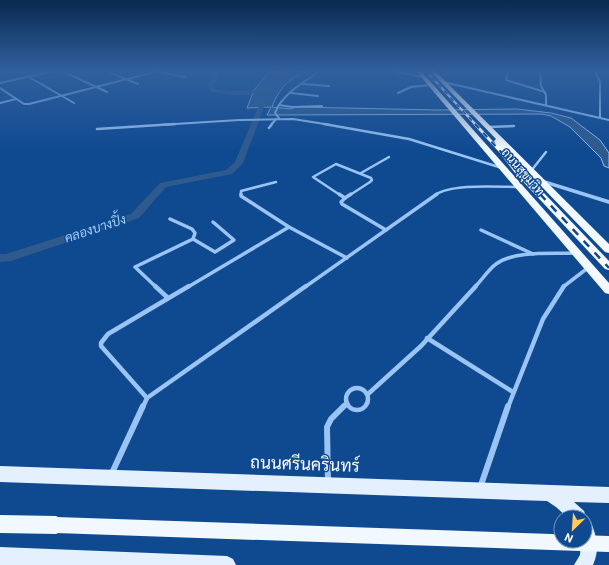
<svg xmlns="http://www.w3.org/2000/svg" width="609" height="565" font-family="Roboto,Sarabun,sans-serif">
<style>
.water{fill:#2e5a8e;stroke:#8abff8}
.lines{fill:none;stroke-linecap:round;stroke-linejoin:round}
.canal{fill:#2e5a8e;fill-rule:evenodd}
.minor-far4{stroke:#99c4f4;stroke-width:2}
.minor-far3{stroke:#99c4f4;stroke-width:2.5}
.minor-far2{stroke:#99c4f4;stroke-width:3.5}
.minor-far1{stroke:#99c4f4;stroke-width:4.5}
.minor{stroke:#99c4f4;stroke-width:6}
.tertiary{fill:#99c4f4;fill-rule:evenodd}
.primary{fill:#e5f0ff;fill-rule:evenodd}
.trunk{fill:#f2f8ff;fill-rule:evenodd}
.rail-far2-casing{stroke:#fff;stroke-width:2.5}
.rail-far1-casing{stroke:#fff;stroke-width:3}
.rail-casing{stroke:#fff;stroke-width:4}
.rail-far2{stroke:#0f4a91;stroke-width:1.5;stroke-dasharray:4.5;stroke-linecap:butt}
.rail-far1{stroke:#0f4a91;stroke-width:2;stroke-dasharray:6;stroke-linecap:butt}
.rail{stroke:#0f4a91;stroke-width:2.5;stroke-dasharray:8;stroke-linecap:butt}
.trunk-bridge{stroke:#f2f8ff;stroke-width:16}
.labels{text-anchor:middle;stroke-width:3;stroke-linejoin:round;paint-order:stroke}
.far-street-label{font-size:12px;fill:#fff;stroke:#0f4a91}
.far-water-label{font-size:13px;font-style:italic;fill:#a5cefb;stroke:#0f4a91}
.near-street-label{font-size:17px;fill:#fff;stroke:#0f4a91}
</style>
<rect width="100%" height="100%" fill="#0f4a91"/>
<path class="water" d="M 272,71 L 308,71 C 288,79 280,87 272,107 L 291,109 L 296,107 L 438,110 L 517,109 L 551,113 L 571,118 L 600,140 L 609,153 L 609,168 L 604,166 L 601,158 L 570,127 L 551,116 L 542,114 L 267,115 L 271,107 L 247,108 L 254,90 L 269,72 Z"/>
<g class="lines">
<g class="canal">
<path d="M 215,71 L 221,71 L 214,85 L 215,89 L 232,91 L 252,90 L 255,92 C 246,98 221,94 210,91 L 208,85 Z"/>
<polygon points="286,71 295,71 285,75 272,93 263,110 243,163 232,174 166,187 139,218 11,261 0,262 0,254 6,254 131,214 160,183 226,170 235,162 257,110 266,93 281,73"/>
</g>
<g class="minor-far4">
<polyline points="62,71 107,92"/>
<polyline points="106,71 138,84"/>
<polyline points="154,71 185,77"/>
<polyline points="393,71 423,77"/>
<polyline points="508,71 506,80 545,92"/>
<polyline points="540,71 541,86 546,95 546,105"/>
<polyline points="595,71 600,82 600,117"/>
<polyline points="29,77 74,103"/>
<polyline points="443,82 609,120"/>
<polyline points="0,83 53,71"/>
<polyline points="303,84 329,86"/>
<polyline points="0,88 24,104 29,104 155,72"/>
<polyline points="291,93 318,96"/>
<polyline points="398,93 411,87 430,85"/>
<polyline points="0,103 16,99"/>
<polyline points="279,105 292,107 322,106"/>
<path d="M 279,118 L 275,113 C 282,94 304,82 320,71"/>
<polyline points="159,125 239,120 293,119 331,125"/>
<polyline points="271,125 276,119"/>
</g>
<g class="minor-far3">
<polyline points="324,124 409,139 502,168"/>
<polyline points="488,127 514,126"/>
<polyline points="269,128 272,124"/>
<polyline points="97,129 175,124"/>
<polyline points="531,171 546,152"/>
<polyline points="361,173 389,157"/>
<polyline points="241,195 241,191 276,182"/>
<polyline points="340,195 313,177 336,164 371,178 372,180 370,182 350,195"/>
<path d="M 435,195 C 452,183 498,187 520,187"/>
</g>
<g class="minor-far2">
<polyline points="241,194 241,196 289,227 347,258"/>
<polyline points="339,194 345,198"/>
<polyline points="345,198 341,202 342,204 386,230"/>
<polyline points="345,198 351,194"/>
<polyline points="481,230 533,254"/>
<polyline points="193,239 215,252 234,240 213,222"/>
<polyline points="156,287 135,267 193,239 195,233 192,229 170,219"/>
<polyline points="188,287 289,227"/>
<polyline points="305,287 437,194"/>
<path d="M 475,287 C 482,280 488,270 496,264 C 515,250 553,254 575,253"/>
<polyline points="563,287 589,267"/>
</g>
<g class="minor-far1">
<polyline points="155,286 168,298"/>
<polyline points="427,338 513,392"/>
<circle cx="357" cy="399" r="11"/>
<polyline points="368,394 421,346 476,286"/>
<polyline points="147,398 101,346 101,343 108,334 189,286"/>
<polyline points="143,407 147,398 306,286"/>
<polyline points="343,407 347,403"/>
<polyline points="508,407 543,319 564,286"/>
</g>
<g class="minor">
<polyline points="111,475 143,406"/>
<polyline points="328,482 327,427 331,419 344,406"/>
<polyline points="480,488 508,406"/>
</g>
<polygon class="tertiary" points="541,179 609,200 609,204 539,182 539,180"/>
<g class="primary">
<polygon points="0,466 609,487 609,503 574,502 584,511 586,517 585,520 585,517 567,517 556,507 547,501 0,482"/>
<path d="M 585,520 L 591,522 C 597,538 600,549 593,565 L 574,565 L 580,555 L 581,541 L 585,541 Z"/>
<polygon points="0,547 227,556 233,559 236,565 0,565"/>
</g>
<g class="trunk">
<polygon points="416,71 421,71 609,283 609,294 605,293"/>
<polygon points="430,71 435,71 609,244 609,253 605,252 506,150 521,169 609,261 609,270 605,269 515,173 502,156 494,141 496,139"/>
<polygon points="0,515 56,516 62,519 65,525 62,531 56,534 0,533"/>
</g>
<defs>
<polyline id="rail-far2" points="426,71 476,125"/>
<polyline id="rail-far1" points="475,124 541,195"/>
<polyline id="rail" points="540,194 609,268"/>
</defs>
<use href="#rail-far2" class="rail-far2-casing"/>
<use href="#rail-far1" class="rail-far1-casing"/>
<use href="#rail" class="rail-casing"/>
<use href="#rail-far2" class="rail-far2"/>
<use href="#rail-far1" class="rail-far1"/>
<use href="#rail" class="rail"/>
<polyline class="trunk-bridge" points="56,525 609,544"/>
</g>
<linearGradient id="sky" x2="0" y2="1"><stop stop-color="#082950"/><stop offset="0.47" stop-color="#31609d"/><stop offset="1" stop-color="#31609d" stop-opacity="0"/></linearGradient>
<rect width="609" height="150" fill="url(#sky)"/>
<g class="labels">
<g class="far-street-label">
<text transform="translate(523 172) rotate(49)" y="4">ถนนสุขุมวิท</text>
</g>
<g class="far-water-label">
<text transform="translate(95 228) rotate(-18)" y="5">คลองบางปิ้ง</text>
</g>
<g class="near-street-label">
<text transform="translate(305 464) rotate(2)" y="6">ถนนศรีนครินทร์</text>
</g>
</g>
<g transform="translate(573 529) rotate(205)"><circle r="19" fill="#0f4a91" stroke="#6f92bd"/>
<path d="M0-3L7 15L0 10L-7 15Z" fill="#ffcc5b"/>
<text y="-6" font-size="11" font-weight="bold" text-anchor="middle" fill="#ffffff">N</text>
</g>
</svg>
